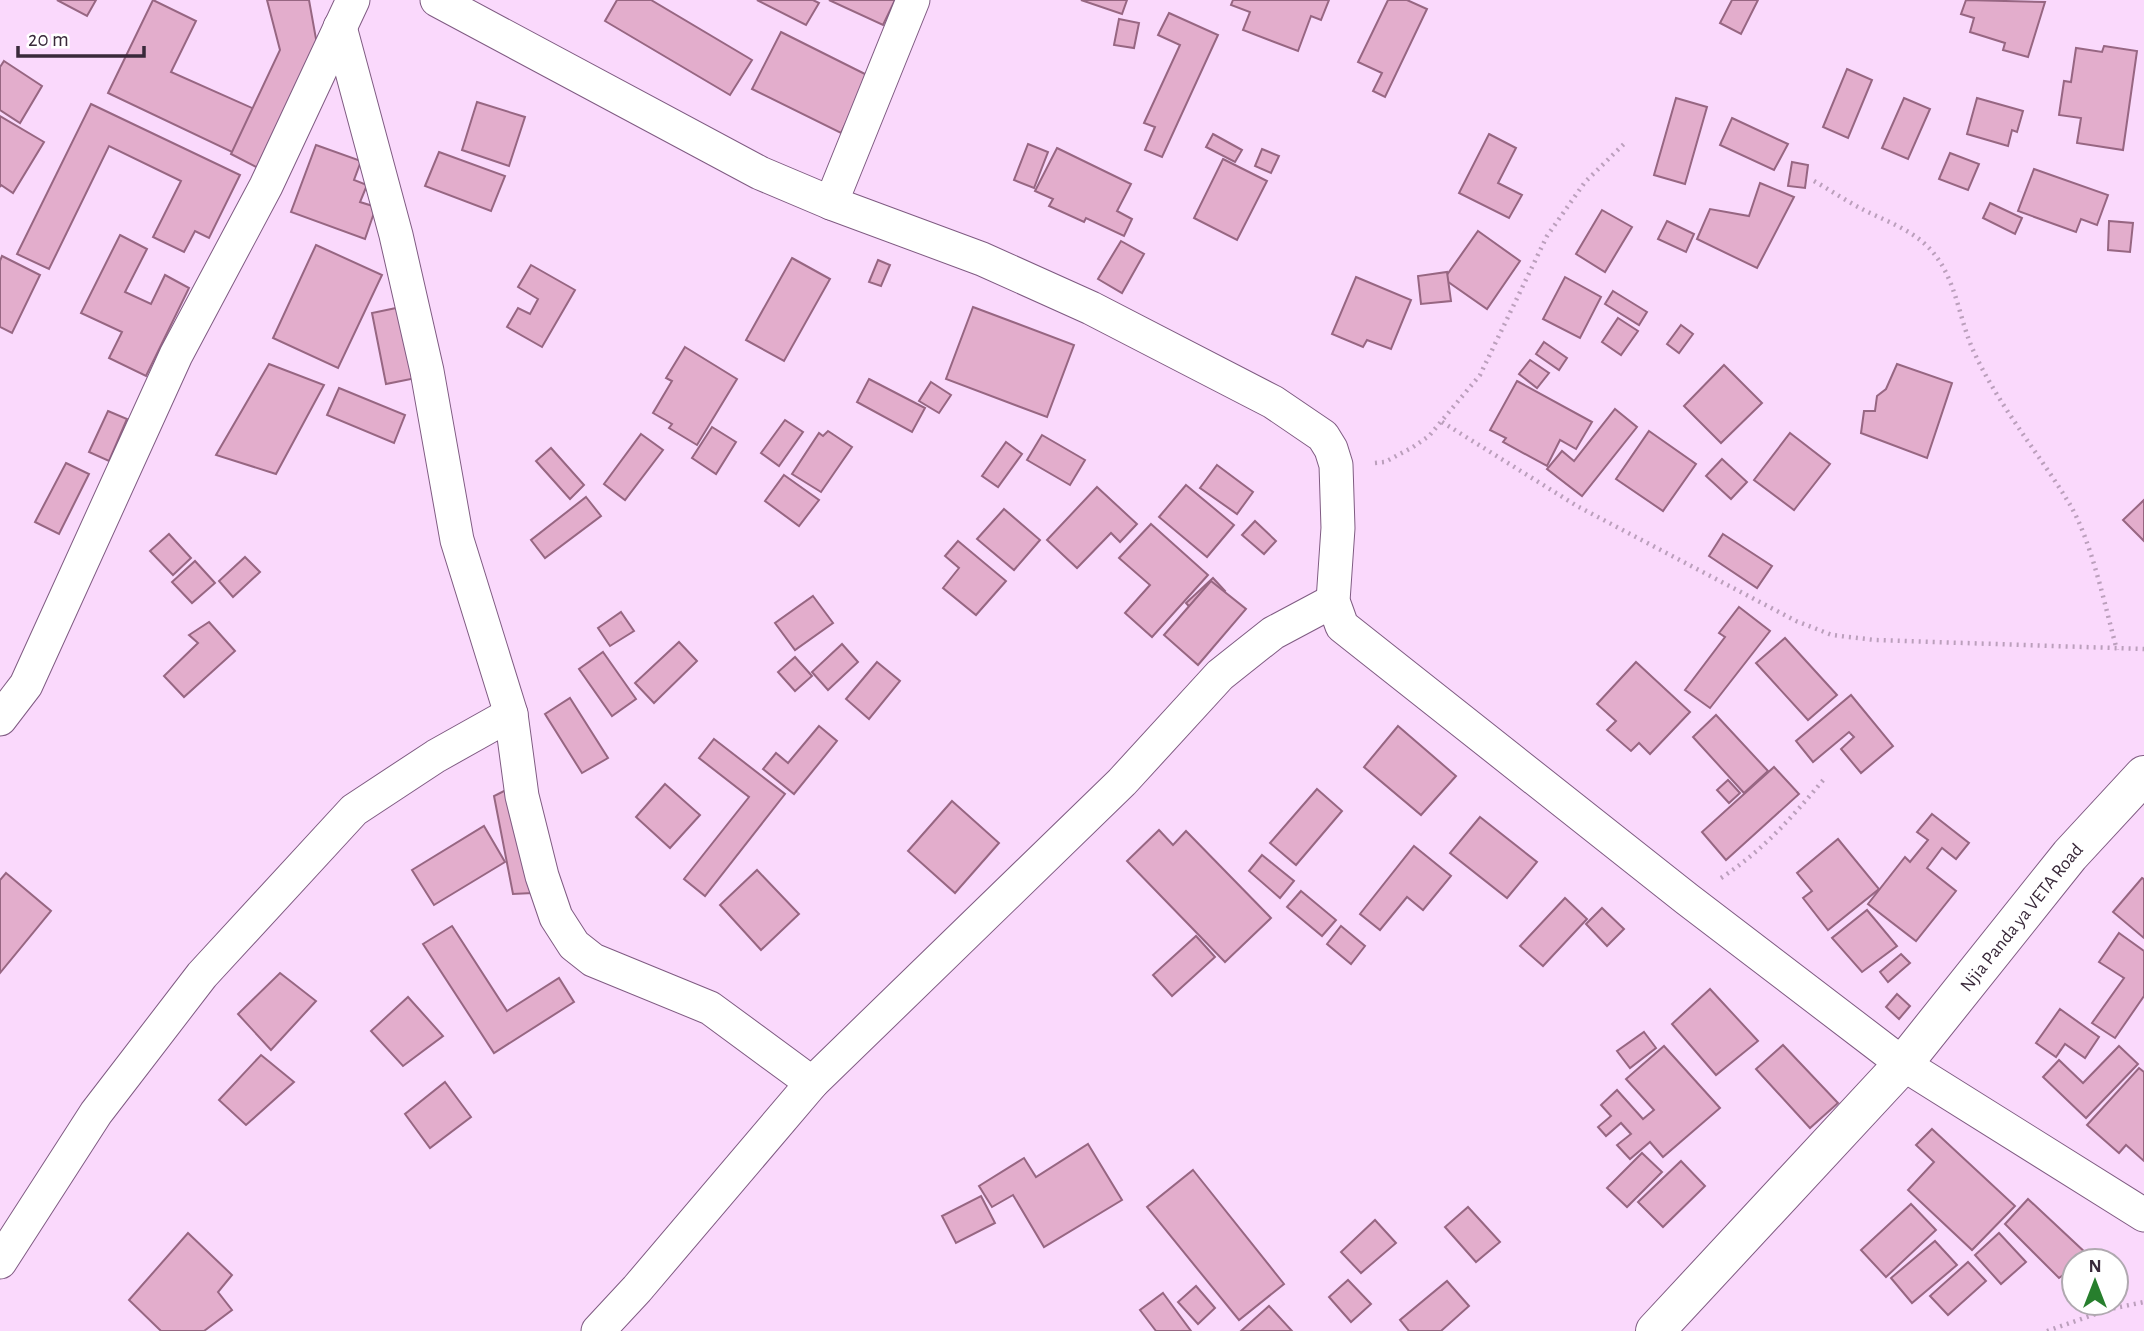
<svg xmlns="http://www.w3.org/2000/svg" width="2144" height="1331" font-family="'Alegreya Sans',sans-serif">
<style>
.building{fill:#e3adcc;stroke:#976682;stroke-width:2}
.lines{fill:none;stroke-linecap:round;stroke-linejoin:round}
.minor-casing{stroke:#7f5b82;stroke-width:35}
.tertiary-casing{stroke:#7f5b82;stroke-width:40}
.path{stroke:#bb9fbc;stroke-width:4.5;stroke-dasharray:2 5;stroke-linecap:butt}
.minor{stroke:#fff;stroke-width:33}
.tertiary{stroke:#fff;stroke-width:38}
.labels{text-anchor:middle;stroke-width:6;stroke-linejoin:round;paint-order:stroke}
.street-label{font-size:19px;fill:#39293a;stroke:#fff}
</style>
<rect width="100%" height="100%" fill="#fad9fc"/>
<g class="building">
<polygon points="57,0 96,0 87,16"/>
<polygon points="153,0 196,21 171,72 270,116 251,161 108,93"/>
<polygon points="267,0 309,0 318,50 264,171 231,154 280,50"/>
<polygon points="617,0 651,0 752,60 730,95 605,21"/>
<polygon points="757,0 813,0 819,3 806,25"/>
<polygon points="829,0 895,0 883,25"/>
<polygon points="1081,0 1127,0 1122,14"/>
<polygon points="1233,0 1329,0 1321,20 1311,16 1298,51 1243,30 1250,12 1231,5"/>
<polygon points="1388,0 1407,0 1427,9 1385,97 1373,91 1382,73 1358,62"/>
<polygon points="1732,0 1758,0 1741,34 1720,23"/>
<polygon points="1966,0 2045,2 2028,57 2003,50 2005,43 1970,32 1974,18 1961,14"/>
<polygon points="1169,13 1218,35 1162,157 1145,150 1155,127 1144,123 1180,45 1158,35"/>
<polygon points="1119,19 1139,23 1134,48 1114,45"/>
<polygon points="781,32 869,76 841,133 752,89"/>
<polygon points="2104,46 2137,51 2123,150 2077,143 2081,118 2059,115 2064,81 2071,82 2076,48 2102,52"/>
<polygon points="4,61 42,86 20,123 0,110 0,67"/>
<polygon points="1847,69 1872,80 1848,138 1823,127"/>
<polygon points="1676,98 1707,107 1685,184 1654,175"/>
<polygon points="1904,98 1930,109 1908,159 1882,148"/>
<polygon points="1977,98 2023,111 2017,132 2012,130 2008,146 1967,134"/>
<polygon points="477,102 525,117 509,166 462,150"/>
<polygon points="91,104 240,175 209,238 195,231 184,252 153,237 181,181 109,146 49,269 17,254"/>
<polygon points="0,116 44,142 13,193 1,185 0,187"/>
<polygon points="1732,118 1788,144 1774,170 1720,145"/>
<polygon points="1213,134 1242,150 1235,162 1206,147"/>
<polygon points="1489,134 1516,148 1498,183 1522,195 1509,218 1459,193"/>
<polygon points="1028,144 1048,152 1034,188 1014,180"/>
<polygon points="316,145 361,161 354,180 367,185 360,202 376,207 365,239 291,212"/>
<polygon points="1057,148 1131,184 1117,211 1132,219 1124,236 1086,218 1084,222 1049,206 1053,199 1035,191"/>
<polygon points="1262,149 1279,156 1271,173 1255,166"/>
<polygon points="439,152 505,176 491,211 425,186"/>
<polygon points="1950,153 1979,164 1968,190 1939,179"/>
<polygon points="1223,159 1267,181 1237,240 1194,218"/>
<polygon points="1792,162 1808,165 1805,188 1788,186"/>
<polygon points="2034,169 2108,195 2097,225 2081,219 2076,232 2018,211"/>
<polygon points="1760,183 1794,197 1757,268 1697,239 1710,209 1749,216"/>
<polygon points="1990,203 2022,218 2015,234 1983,218"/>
<polygon points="1602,210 1632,227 1605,272 1576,254"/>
<polygon points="1667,221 1694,234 1686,252 1658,239"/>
<polygon points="2109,221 2133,223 2130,252 2108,250"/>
<polygon points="1478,231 1520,261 1487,309 1444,279"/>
<polygon points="120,235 147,249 125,292 151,304 165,275 189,288 146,376 109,358 122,332 81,313"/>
<polygon points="1121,241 1144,254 1122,293 1098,279"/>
<polygon points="316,245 382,275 338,368 273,338"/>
<polygon points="2,256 40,275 12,333 0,327 0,261"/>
<polygon points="792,258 830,279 784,361 746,340"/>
<polygon points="878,260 890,265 881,286 869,282"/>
<polygon points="531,265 575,290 542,347 507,327 518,308 530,314 538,299 518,287"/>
<polygon points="1447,272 1451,301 1421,304 1418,276"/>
<polygon points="1356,277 1411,300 1391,349 1367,340 1363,347 1332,334"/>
<polygon points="1565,277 1601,297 1580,338 1543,319"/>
<polygon points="1613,291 1647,312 1639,325 1605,304"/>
<polygon points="401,307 416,378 386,384 372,313"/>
<polygon points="973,307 1074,345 1047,417 946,379"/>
<polygon points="1618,318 1638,331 1621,355 1602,342"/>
<polygon points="1681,325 1693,334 1679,353 1667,344"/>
<polygon points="1544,342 1567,358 1559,370 1536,354"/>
<polygon points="685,347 737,379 697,445 669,428 672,424 653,413 672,381 666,378"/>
<polygon points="1530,360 1549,373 1537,388 1519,374"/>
<polygon points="269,364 324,385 276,474 216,455"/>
<polygon points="1897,364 1952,383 1927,458 1861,433 1864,411 1875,411 1877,396 1886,389"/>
<polygon points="1724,365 1762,403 1721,443 1684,406"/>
<polygon points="869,379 925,408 912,432 857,402"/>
<polygon points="1517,381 1592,422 1576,449 1560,440 1547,466 1503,442 1506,438 1490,430"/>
<polygon points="931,382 951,395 939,413 919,401"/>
<polygon points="339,388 405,415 394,443 327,415"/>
<polygon points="1615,409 1637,427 1582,496 1547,469 1562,451 1574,461"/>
<polygon points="108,411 127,419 109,461 89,452"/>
<polygon points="785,420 803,432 779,466 761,453"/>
<polygon points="712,427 736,442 716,474 692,458"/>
<polygon points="828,431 852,447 821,492 792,474 819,433 823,436"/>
<polygon points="1649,431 1696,464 1663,511 1616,479"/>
<polygon points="1790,433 1830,464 1794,510 1754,480"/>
<polygon points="641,434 663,450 625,500 604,484"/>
<polygon points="1042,435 1085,460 1070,485 1027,460"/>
<polygon points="1006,442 1022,454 998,487 982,476"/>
<polygon points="551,448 584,485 570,499 536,461"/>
<polygon points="1722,459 1747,482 1731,499 1706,476"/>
<polygon points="66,463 89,474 59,534 35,522"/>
<polygon points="1217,465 1253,492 1237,514 1200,488"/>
<polygon points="784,475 819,500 799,526 765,501"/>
<polygon points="1186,485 1234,525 1207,557 1159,517"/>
<polygon points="1097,487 1137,524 1120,542 1111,533 1077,568 1047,540"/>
<polygon points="586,497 601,516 545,558 531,540"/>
<polygon points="2144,500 2144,541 2123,520"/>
<polygon points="1004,509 1040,540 1014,570 977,539"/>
<polygon points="1255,521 1276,541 1264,554 1242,535"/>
<polygon points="1151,524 1208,575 1152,637 1125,613 1150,585 1119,558"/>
<polygon points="169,534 191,558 173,575 150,551"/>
<polygon points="1723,534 1772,566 1757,588 1709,556"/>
<polygon points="958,541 1006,581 976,615 943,588 959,568 945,556"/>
<polygon points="245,557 260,572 233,597 219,581"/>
<polygon points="195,561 215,583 192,603 172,582"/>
<polygon points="1213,578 1225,591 1198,616 1186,603"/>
<polygon points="1211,581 1246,609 1198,665 1164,635"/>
<polygon points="813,596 833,623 795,650 775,623"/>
<polygon points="1739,607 1770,631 1710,708 1685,690 1725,637 1719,633"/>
<polygon points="621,612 634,631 610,646 598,628"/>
<polygon points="209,622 235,651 184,697 164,676 198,643 189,635"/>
<polygon points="1785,638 1837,695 1808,720 1756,663"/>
<polygon points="679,642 697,661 654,703 635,683"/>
<polygon points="842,644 858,662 828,690 812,672"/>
<polygon points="603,652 636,699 612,716 579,669"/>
<polygon points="795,657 812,676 795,691 778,672"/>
<polygon points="877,662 900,681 869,719 846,699"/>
<polygon points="1636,662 1690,712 1650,754 1639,743 1631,751 1607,730 1616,721 1597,704"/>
<polygon points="1851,695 1893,746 1861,773 1841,749 1854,737 1849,732 1813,762 1796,741"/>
<polygon points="570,698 608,758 582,773 545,714"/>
<polygon points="1716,715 1768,771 1744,793 1693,737"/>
<polygon points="819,726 837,741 794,794 763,769 776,753 788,763"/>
<polygon points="1398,726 1456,776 1421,815 1364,767"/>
<polygon points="714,739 785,794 705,896 684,879 749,797 699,758"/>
<polygon points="1774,767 1799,794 1726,860 1702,832"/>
<polygon points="1728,780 1740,793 1729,803 1717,790"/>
<polygon points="665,784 700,815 670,848 636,817"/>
<polygon points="508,789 532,893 513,894 494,796"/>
<polygon points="1317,789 1342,811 1296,865 1270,843"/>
<polygon points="952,801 999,843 955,893 908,851"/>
<polygon points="1932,814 1969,843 1956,859 1942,848 1927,868 1956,891 1916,941 1868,904 1905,857 1910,862 1928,840 1917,832"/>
<polygon points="1480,817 1537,862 1507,898 1450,853"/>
<polygon points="484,826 505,862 434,905 412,870"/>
<polygon points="1159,830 1173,845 1186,831 1271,918 1225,962 1127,861"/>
<polygon points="1838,839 1879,889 1828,930 1803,898 1812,891 1797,873"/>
<polygon points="1414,846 1451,876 1423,910 1407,897 1380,930 1360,914"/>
<polygon points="1262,855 1294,881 1280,898 1249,871"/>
<polygon points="757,870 799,914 761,950 720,905"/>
<polygon points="6,873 51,911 0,973 0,880"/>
<polygon points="2142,878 2144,879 2144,938 2113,912"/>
<polygon points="1301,891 1336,920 1322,936 1287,907"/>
<polygon points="1565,898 1587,919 1543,966 1520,946"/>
<polygon points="1602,908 1624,929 1607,946 1586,924"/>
<polygon points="1867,910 1897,946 1862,972 1832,938"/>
<polygon points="452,926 507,1011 559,978 574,1002 494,1053 423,944"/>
<polygon points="1341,926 1365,946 1351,964 1327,944"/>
<polygon points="2119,933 2144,951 2144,996 2115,1038 2092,1023 2124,978 2099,962"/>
<polygon points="1196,936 1215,957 1172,996 1153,975"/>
<polygon points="1901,954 1910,963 1888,982 1880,972"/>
<polygon points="280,973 316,1001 271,1050 238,1014"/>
<polygon points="1710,989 1758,1041 1716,1075 1672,1024"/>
<polygon points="1897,994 1910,1006 1899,1019 1886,1007"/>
<polygon points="408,997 443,1036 403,1066 371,1031"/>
<polygon points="2060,1009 2099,1037 2085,1058 2065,1044 2056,1057 2036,1043"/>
<polygon points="1644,1032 1656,1048 1630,1068 1617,1051"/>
<polygon points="1783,1045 1838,1103 1810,1128 1756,1069"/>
<polygon points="1664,1046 1720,1108 1663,1157 1650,1142 1630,1159 1617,1145 1631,1134 1621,1123 1606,1136 1598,1127 1611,1116 1601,1105 1617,1090 1643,1119 1654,1110 1626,1079"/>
<polygon points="2119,1046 2138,1064 2086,1118 2043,1077 2059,1060 2083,1083"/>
<polygon points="261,1055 294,1082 246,1125 219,1100"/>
<polygon points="2139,1068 2144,1072 2144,1161 2126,1145 2119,1153 2087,1125"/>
<polygon points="445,1082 471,1117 430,1148 405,1114"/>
<polygon points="1932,1129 2015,1206 1972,1250 1908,1190 1934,1162 1916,1145"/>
<polygon points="1088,1144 1122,1200 1044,1247 1013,1195 992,1207 979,1186 1024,1158 1036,1177"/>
<polygon points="1642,1153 1662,1172 1627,1207 1607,1188"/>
<polygon points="1681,1161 1705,1186 1663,1227 1638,1202"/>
<polygon points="1193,1170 1284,1284 1239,1320 1147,1207"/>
<polygon points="981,1196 995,1223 956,1243 942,1216"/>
<polygon points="2028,1199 2089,1256 2082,1261 2074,1261 2074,1267 2059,1278 2005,1224"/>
<polygon points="1911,1204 1936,1230 1886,1277 1861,1250"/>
<polygon points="1468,1207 1500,1242 1476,1262 1445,1227"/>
<polygon points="1375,1220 1396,1243 1361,1273 1341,1252"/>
<polygon points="188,1233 232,1275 218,1292 232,1310 204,1331 161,1331 129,1300"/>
<polygon points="1999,1233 2026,1262 2001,1284 1975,1255"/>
<polygon points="1935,1241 1957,1265 1912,1303 1891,1278"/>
<polygon points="1968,1262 1986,1281 1948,1315 1930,1296"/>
<polygon points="1348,1280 1371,1304 1351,1322 1329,1297"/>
<polygon points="1447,1281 1469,1306 1441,1331 1409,1331 1400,1320"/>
<polygon points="1196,1286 1215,1308 1198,1324 1178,1302"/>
<polygon points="1163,1293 1191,1331 1156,1331 1140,1310"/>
<polygon points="1269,1306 1292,1331 1241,1331"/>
</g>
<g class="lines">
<defs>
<g id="minor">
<polyline points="437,0 760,173 831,203 982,259 1091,308 1273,402 1323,436 1331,449 1336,465 1338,528 1333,601 1342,626 1687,899 1903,1064 2144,1215"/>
<polyline points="340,27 396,235 427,371 457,540 511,714 522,796 542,876 556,917 574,945 593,960 710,1008 812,1083"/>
<polyline points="831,203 913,0"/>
<polyline points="0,719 26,685 176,355 266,186 353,0"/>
<polyline points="0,1262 96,1113 202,975 354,810 436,756 511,714"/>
<polyline points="598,1331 637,1289 812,1083 1122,782 1220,675 1273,633 1333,601"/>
</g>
<g id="tertiary">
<path id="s1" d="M 1655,1331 L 1903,1064 L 2070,855 L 2144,775"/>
</g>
</defs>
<use href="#minor" class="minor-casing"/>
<use href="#tertiary" class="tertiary-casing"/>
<g class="path">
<path d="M 1814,181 C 1830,190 1845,200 1860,208 C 1883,220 1911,229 1929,248 C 1956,276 1958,316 1973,350 C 1998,405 2038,452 2069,503 C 2092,541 2105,607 2117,650"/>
<polyline points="1442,422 1577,506 1796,621 1832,635 1875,640 2144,649"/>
<polyline points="1375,463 1385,462 1413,447 1429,436 1480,375 1547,236 1585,182 1627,141"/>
<path d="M 1721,878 C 1765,849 1791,818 1825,778"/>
<polyline points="2047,1331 2110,1309 2144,1302"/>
</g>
<use href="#minor" class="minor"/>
<use href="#tertiary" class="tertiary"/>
</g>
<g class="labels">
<g class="street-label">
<text dy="7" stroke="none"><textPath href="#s1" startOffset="553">Njia Panda ya VETA Road</textPath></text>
</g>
</g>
<g transform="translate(2095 1282)"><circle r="33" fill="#ffffff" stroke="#b0a9b0" stroke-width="2"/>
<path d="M0-5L12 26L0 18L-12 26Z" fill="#277f2d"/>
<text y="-10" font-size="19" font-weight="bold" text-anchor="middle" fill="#39293a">N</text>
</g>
<path d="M18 46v10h126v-10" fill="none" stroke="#39293a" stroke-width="3.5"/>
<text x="28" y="46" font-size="21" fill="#39293a" stroke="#ffffff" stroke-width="5" paint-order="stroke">20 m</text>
</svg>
